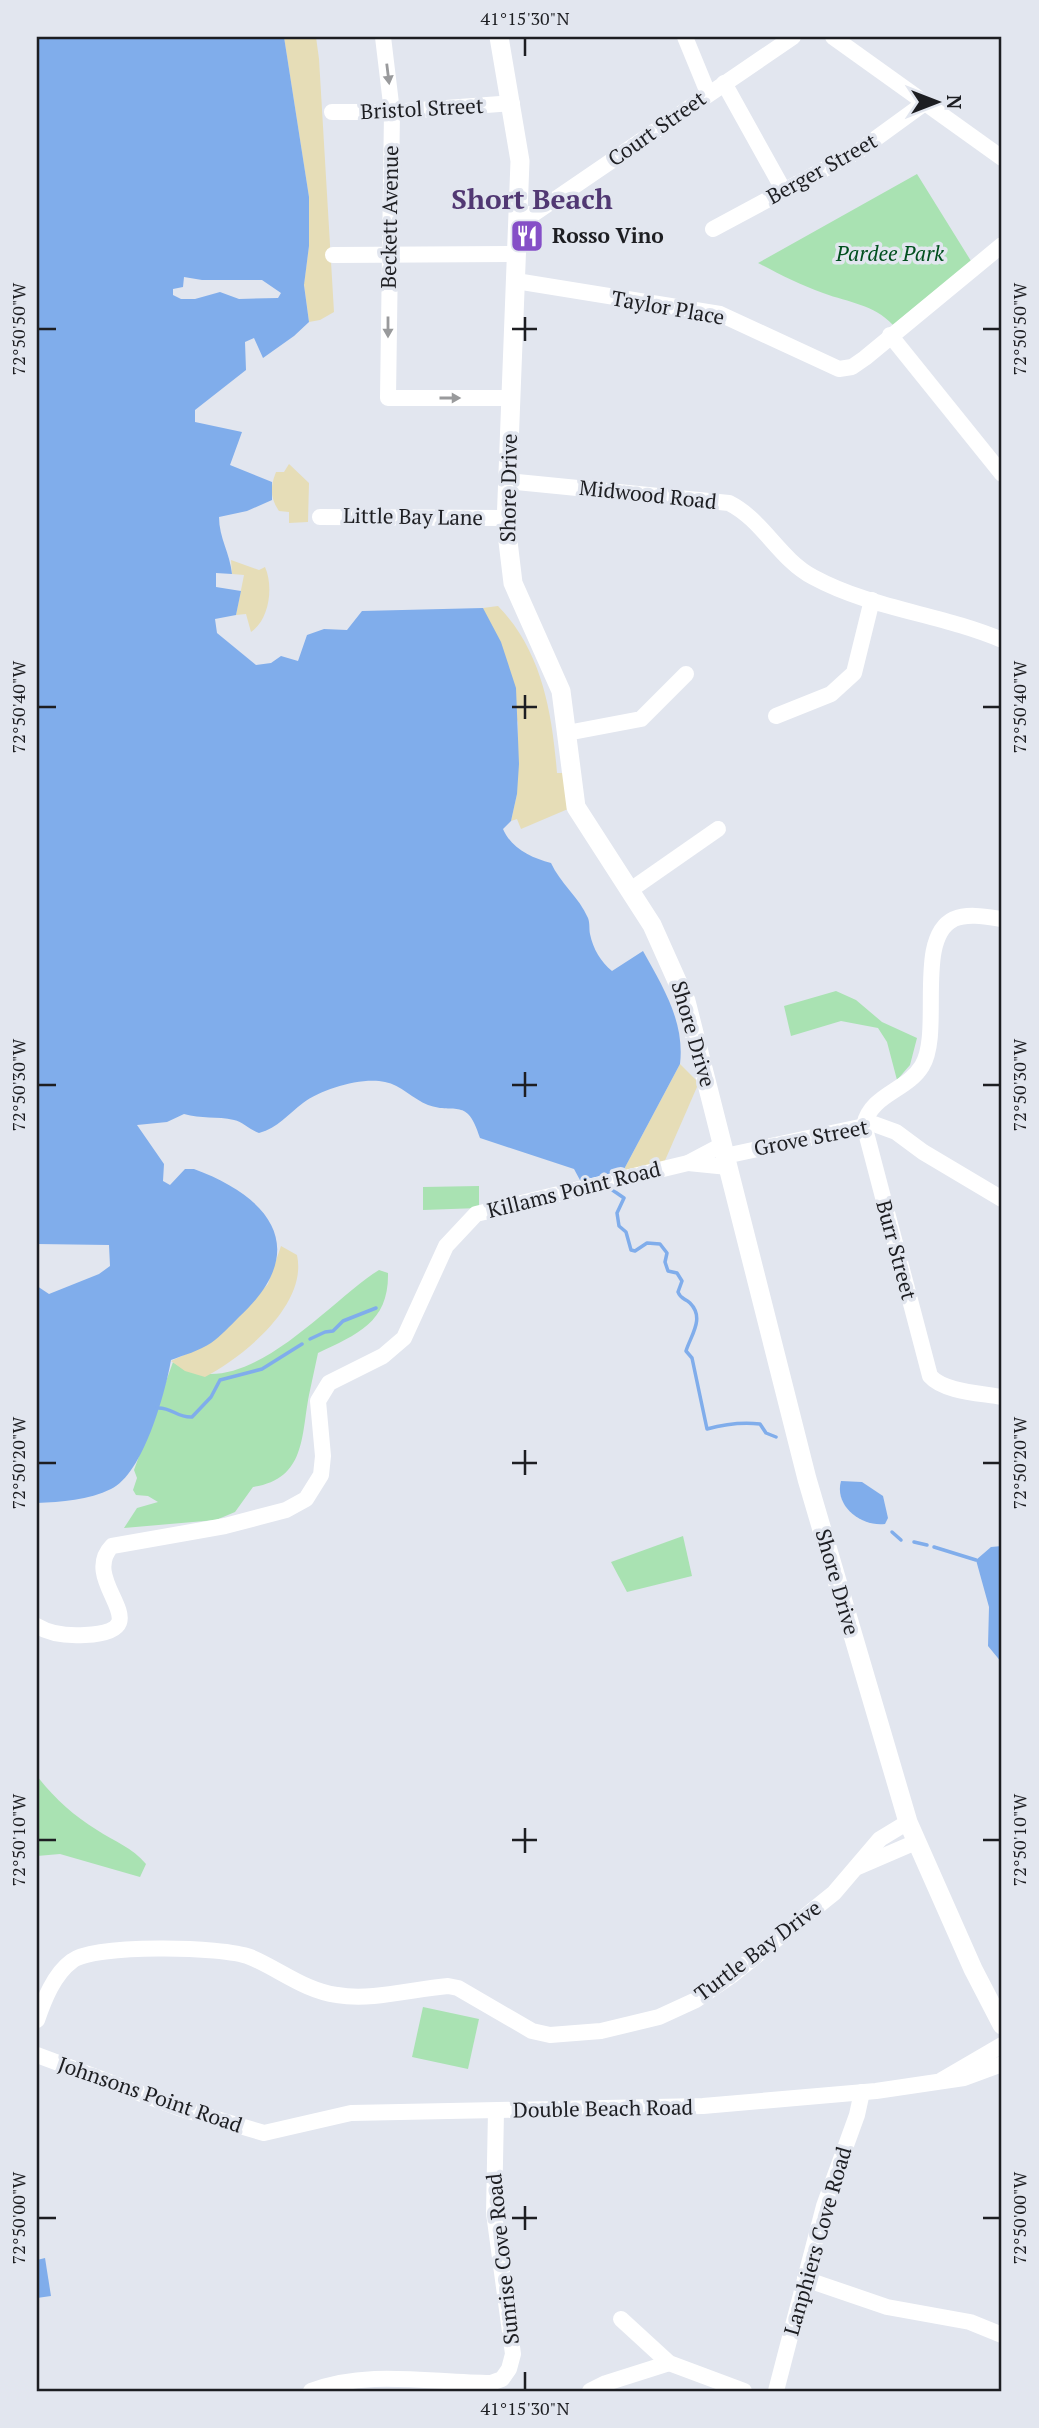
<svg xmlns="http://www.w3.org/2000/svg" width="1039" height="2428" font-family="'PT Serif',serif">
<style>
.green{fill:#a9e2b2}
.sand{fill:#e6ddb7}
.water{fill:#80adeb;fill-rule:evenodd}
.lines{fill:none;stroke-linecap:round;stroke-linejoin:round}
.stream{stroke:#80adeb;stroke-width:3.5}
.minor{stroke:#fff;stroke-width:16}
.major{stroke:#fff;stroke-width:19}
.oneway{fill:#999a9c}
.ticks{fill:none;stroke:#1d1e22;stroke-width:2.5}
.labels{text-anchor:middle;stroke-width:7;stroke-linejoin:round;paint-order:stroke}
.street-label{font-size:21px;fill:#1d1e22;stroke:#e2e6ef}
.poi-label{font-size:21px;font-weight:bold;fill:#1d1e22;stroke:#e2e6ef;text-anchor:start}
.park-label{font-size:21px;font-style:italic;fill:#004f1e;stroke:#e2e6ef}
.district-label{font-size:28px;font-weight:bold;fill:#513873;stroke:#e2e6ef}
.neatline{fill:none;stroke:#1d1e22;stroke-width:2.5}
.ticks-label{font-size:18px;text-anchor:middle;fill:#1d1e22}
</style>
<rect width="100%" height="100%" fill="#e2e6ef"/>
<g class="green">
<path d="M 917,174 L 971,261 L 893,325 C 873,304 850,303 823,293 C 800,285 779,274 758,263 Z"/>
<polygon points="836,991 856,1000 882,1022 917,1038 910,1065 897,1080 887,1042 878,1028 841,1021 791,1036 784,1006"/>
<polygon points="479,1186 479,1208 423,1210 423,1187"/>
<path d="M 379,1270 L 388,1273 C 389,1322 358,1334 318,1353 C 315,1367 312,1381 309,1395 C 301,1436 306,1479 253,1487 L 235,1512 L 216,1520 L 124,1528 L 137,1508 L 158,1502 L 148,1496 L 136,1495 L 133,1490 L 137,1478 L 134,1470 L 173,1362 C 241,1410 327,1302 379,1270 Z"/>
<polygon points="683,1536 692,1576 627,1592 611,1562"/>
<path d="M 37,1776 C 55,1799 73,1815 97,1830 C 115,1842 132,1847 146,1864 L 140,1877 L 60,1854 L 37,1856 Z"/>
<polygon points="423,2007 479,2019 468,2069 412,2057"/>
</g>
<g class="sand">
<polygon points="284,37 316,37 319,59 334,312 320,320 309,322 304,284 309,246 309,197"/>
<path d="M 289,464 L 309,483 L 308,522 L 289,523 L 289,512 L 279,511 C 270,498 270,487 276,472 L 284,472 Z"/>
<path d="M 231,560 L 259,570 L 265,567 C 274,587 269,620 251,632 L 246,614 L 236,615 L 244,575 L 232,574 Z"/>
<path d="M 498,606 C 542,651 552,712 557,773 L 563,773 L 568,809 L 521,829 L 517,819 L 511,821 L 517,794 L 518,723 L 483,608 Z"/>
<polygon points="680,1064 696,1080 697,1087 663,1165 622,1173"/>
<path d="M 281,1246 L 297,1255 C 308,1305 243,1357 205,1377 L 185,1371 L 171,1361 L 210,1343 L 268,1284 Z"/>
</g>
<g class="water">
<path d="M 37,37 L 284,37 L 309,197 L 309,246 L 304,285 L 309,322 L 294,336 L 263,358 L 254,338 L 245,342 L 246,370 L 195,410 L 195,422 L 242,432 L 230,465 L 272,482 L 272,500 L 247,511 L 219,517 C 219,538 230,553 232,574 L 216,573 L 216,587 L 241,591 L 236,615 L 215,619 L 217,633 L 256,665 L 271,663 L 281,656 L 298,661 L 307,635 L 324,629 L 347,630 L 362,611 L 483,608 L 501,642 L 516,688 L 519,764 L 517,794 L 511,821 L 503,829 C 511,848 531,858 551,863 C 560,883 579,897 588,918 C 590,923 589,929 590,934 C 593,949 601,962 612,971 L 643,951 C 663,987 685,1022 680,1064 L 622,1173 L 581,1182 L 574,1169 L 480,1138 C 467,1096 456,1115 428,1105 C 413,1099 401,1085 385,1082 C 361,1077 322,1089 303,1103 C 288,1114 278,1128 259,1133 C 250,1130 243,1122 234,1120 C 217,1116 201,1119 184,1114 L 167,1122 L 137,1125 L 164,1164 L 163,1181 L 170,1185 L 185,1169 L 194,1169 C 273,1198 311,1251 239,1317 C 230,1326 221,1336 211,1343 C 199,1351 184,1355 171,1360 C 165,1394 143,1474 111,1489 C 89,1500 61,1502 37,1503 L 37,1286 L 49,1294 L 99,1274 L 110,1266 L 109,1245 L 37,1244 ZM 184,277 L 202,280 L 262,280 L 281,293 L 278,298 L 239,299 L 220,292 L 195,299 L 181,299 L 173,295 L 173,289 L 183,287 Z"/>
<path d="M 841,1481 L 862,1482 L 883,1496 L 888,1518 L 885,1524 C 861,1527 834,1506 841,1481 Z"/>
<polygon points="1002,1546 1002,1663 988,1646 989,1607 976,1560 991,1547"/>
<polygon points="45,2258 51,2296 37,2298 37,2260"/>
</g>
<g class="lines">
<g class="stream">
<path d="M 608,1187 L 624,1198 L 617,1213 L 619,1226 L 626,1232 L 631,1250 L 635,1251 L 647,1243 L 660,1244 L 667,1253 L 665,1262 L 668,1271 L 677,1273 L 682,1281 L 678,1292 C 681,1300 685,1298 690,1303 C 705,1318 691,1335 686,1351 L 692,1358 L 707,1429 C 725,1424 741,1422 760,1424 L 766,1433 L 776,1437"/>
<polyline points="310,1339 325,1332 333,1331 343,1321 376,1308"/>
<path d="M 157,1408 C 172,1407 177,1418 192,1417 L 211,1397 L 220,1380 L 262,1369 L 302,1344"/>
<polyline points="892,1532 901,1540"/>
<polyline points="914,1542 927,1545"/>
<polyline points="934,1547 976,1560"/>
</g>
<g class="minor">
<polyline points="383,37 392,112 388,398 511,398"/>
<polyline points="685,37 708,93"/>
<polyline points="833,37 1002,158"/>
<polyline points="724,83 784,191"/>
<polyline points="332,112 392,112 512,103"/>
<polyline points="519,216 535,213 793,37"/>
<polyline points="713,229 860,150 926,102"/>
<polyline points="333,255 517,254"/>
<polyline points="516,281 720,314 839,369 852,367 865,358 1002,245"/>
<polyline points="890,335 1002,474"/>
<path d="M 507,481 L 729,503 C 763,520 779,559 813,577 C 872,609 941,614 1002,640"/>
<polyline points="320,517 506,518"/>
<polyline points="776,716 831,694 854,673 872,600"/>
<polyline points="567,733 641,719 686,674"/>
<polyline points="629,891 718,829"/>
<path d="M 1002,919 C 988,917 968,913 954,919 C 914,938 943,1032 922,1066 C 907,1091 871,1094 864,1125 L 930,1376 C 944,1392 981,1393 1002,1397"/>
<polyline points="725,1156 874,1124 896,1132 923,1152 1002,1199"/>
<polyline points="688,1163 728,1167"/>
<path d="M 37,1626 C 50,1634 69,1636 85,1635 C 165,1631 77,1582 112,1546 L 225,1526 L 286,1510 L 306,1499 L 321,1475 L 323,1456 L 318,1401 L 329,1383 L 383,1356 L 404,1338 L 446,1246 L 476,1214 L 688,1163 L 722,1145"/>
<polyline points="858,1867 916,1842"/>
<path d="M 37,2020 C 44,2000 54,1974 72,1961 C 94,1944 223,1946 250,1957 C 279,1969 305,1991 337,1995 C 372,2001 412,1989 448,1986 L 458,1988 L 532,2031 L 550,2035 L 601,2031 L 659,2017 L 696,2000 L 731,1976 L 834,1893 L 880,1839 L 908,1822"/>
<polyline points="37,2055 179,2108 264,2133 351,2113 703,2106 876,2091 964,2078 1002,2064"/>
<polyline points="942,2080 1002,2045"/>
<polyline points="805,2279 887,2307 970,2322 1002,2335"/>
<polyline points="621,2319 669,2363 744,2391"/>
<path d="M 311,2391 C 368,2369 431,2383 491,2383 L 502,2379 L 509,2369 L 513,2354 L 494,2213 L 496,2111"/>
<polyline points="590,2391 606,2383 669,2363"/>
<polyline points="776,2391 824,2206 857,2115 862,2092"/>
</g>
<polyline class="major" points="499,37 520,161 506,525 513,583 561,691 576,807 652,925 686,1001 807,1479 908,1822 973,1969 1002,2025"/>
</g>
<defs><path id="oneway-solid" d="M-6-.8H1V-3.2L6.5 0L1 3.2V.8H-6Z" transform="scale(1.75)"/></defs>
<g class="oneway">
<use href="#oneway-solid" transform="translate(388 74) rotate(83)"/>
<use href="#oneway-solid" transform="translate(388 327) rotate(90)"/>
<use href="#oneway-solid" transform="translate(450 398)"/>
</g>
<path class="ticks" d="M 525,38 L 525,56M 525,317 L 525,341M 38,329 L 56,329M 512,329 L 537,329M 983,329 L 1000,329M 525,695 L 525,719M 38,707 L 56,707M 512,707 L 537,707M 983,707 L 1000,707M 525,1072 L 525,1097M 38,1085 L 56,1085M 512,1085 L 537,1085M 983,1085 L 1000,1085M 525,1450 L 525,1475M 38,1463 L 56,1463M 512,1463 L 537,1463M 983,1463 L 1000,1463M 525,1828 L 525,1853M 38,1840 L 56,1840M 512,1840 L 537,1840M 983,1840 L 1000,1840M 525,2206 L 525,2230M 38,2218 L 56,2218M 512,2218 L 537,2218M 983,2218 L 1000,2218M 525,2372 L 525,2390"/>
<defs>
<symbol id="restaurant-square" viewBox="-11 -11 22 22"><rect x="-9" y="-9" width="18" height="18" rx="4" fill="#854fc7" stroke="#e2e6ef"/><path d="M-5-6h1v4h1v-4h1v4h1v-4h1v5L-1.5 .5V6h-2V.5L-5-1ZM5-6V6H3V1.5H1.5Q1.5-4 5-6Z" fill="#fff"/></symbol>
</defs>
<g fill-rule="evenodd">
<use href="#restaurant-square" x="508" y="217" width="38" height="38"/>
</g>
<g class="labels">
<g class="street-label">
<text transform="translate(422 109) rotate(-3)" y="7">Bristol Street</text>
<text transform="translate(657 129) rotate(-35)" y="7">Court Street</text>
<text transform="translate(822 169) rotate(-29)" y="7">Berger Street</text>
<text transform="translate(390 217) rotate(-89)" y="7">Beckett Avenue</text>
<text transform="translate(668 308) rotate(10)" y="7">Taylor Place</text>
<text transform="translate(509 488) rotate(-89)" y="7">Shore Drive</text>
<text transform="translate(648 495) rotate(6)" y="7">Midwood Road</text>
<text transform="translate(413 517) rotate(1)" y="7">Little Bay Lane</text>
<text transform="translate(693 1034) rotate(74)" y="7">Shore Drive</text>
<text transform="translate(811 1138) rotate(-11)" y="7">Grove Street</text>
<text transform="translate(574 1190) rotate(-14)" y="7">Killams Point Road</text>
<text transform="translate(896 1250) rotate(75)" y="7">Burr Street</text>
<text transform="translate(837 1582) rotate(74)" y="7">Shore Drive</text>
<text transform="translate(758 1951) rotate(-37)" y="7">Turtle Bay Drive</text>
<text transform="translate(150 2095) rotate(19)" y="7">Johnsons Point Road</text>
<text transform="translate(603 2109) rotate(-1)" y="7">Double Beach Road</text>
<text transform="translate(818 2241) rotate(-74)" y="7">Lanphiers Cove Road</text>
<text transform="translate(503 2259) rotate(-96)" y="7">Sunrise Cove Road</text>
</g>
<g class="poi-label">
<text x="552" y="243">Rosso Vino</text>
</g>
<g class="park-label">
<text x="890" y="261">Pardee Park</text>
</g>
<g class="district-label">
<text x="532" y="209">Short Beach</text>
</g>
</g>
<rect width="1039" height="2428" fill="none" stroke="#e2e6ef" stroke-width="77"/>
<g transform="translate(937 102) rotate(90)" stroke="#e2e6ef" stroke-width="5" paint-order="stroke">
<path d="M0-5L12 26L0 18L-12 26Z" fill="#1d1e22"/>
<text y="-10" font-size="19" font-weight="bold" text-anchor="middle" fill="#1d1e22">N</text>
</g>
<rect x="38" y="38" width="962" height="2352" class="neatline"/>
<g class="ticks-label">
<text x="525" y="25">41°15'30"N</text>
<text transform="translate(1020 329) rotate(-90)" y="6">72°50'50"W</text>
<text transform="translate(19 329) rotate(-90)" y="6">72°50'50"W</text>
<text transform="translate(19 707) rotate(-90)" y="6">72°50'40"W</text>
<text transform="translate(1020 707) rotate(-90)" y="6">72°50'40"W</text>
<text transform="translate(1020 1085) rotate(-90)" y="6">72°50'30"W</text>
<text transform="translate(19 1085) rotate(-90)" y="6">72°50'30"W</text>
<text transform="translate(1020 1463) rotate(-90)" y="6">72°50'20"W</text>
<text transform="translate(19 1463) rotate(-90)" y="6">72°50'20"W</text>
<text transform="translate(1020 1840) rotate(-90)" y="6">72°50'10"W</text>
<text transform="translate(19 1840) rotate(-90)" y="6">72°50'10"W</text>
<text transform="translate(1020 2218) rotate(-90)" y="6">72°50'00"W</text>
<text transform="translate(19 2218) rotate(-90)" y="6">72°50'00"W</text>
<text x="525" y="2415">41°15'30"N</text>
</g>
</svg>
